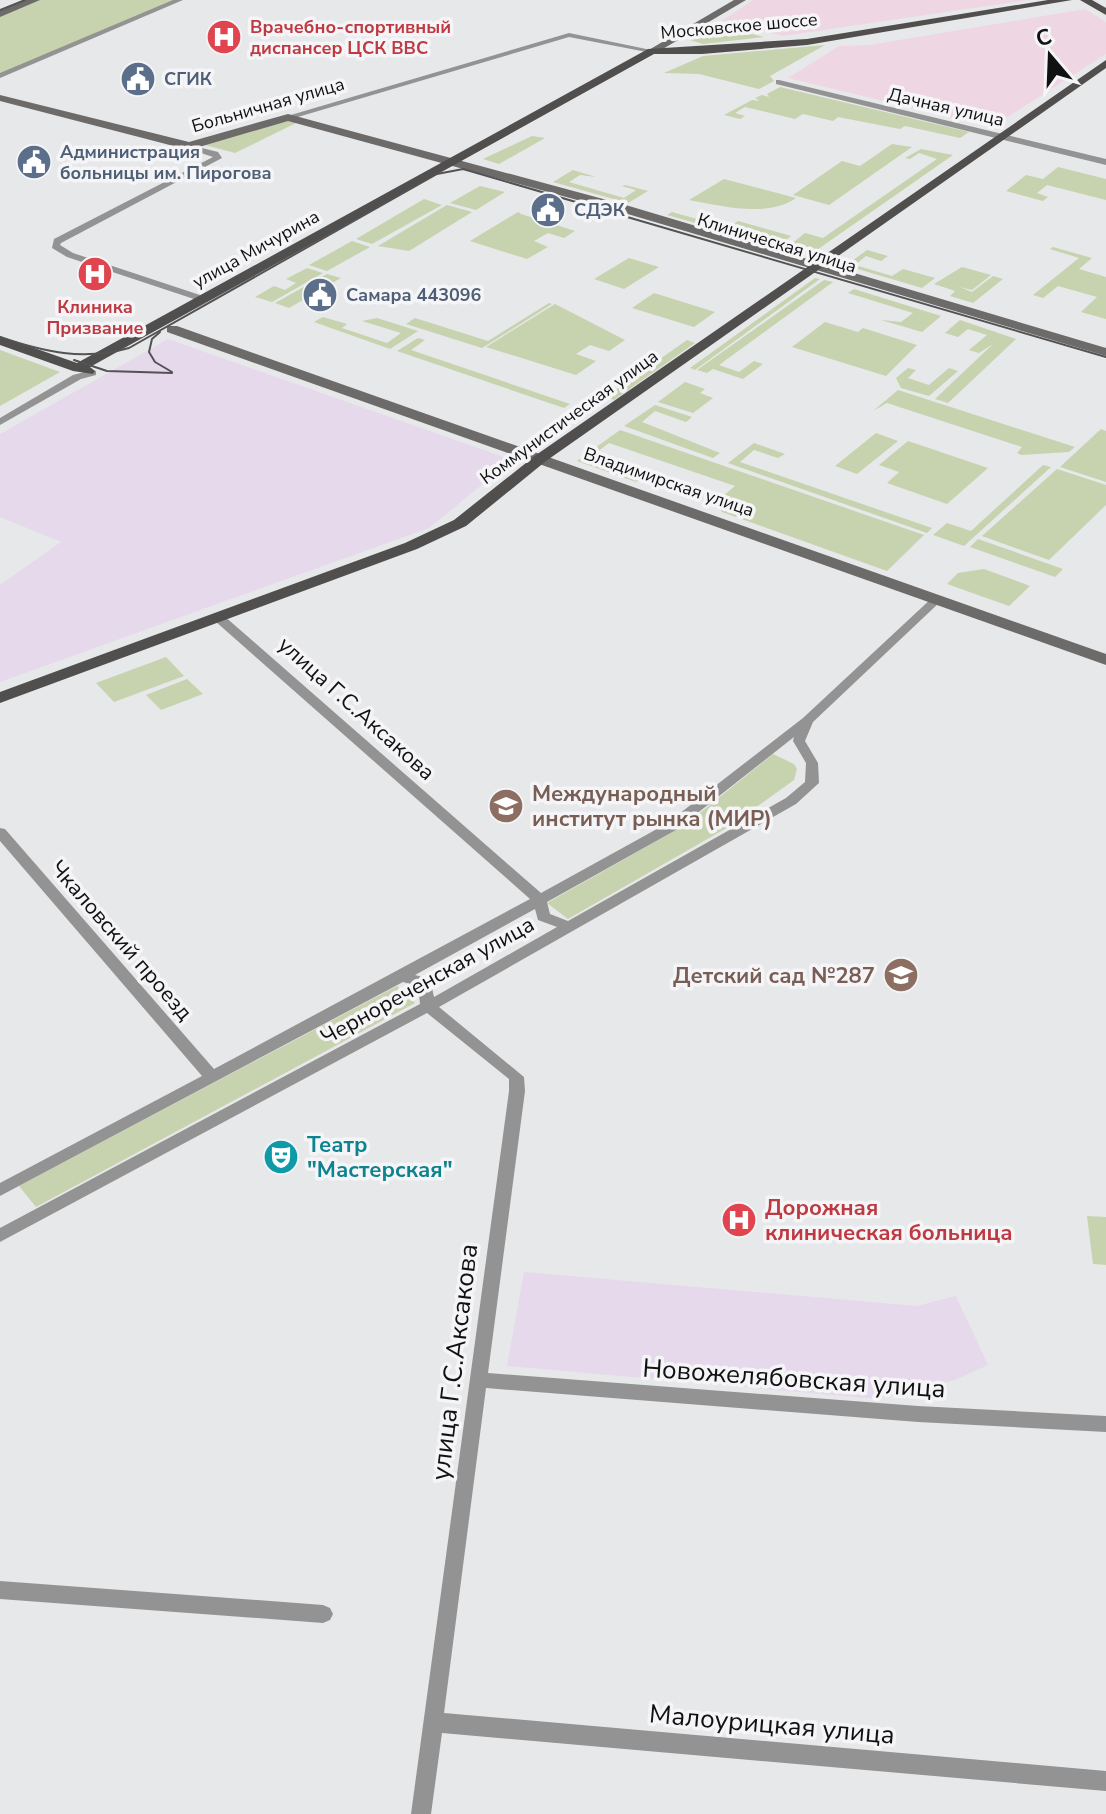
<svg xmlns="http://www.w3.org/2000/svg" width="1106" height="1814" font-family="'Nunito Sans',sans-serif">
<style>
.commercial{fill:#eed7e3}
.industrial{fill:#e6d9ec}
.green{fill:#c7d2ae}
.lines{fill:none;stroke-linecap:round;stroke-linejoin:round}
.street{fill:#949393;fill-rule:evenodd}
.secondary{fill:#6d6b6a;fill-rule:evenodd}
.primary{fill:#514e4e;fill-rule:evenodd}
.tram{stroke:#535354;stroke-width:2}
.labels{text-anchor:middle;stroke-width:7;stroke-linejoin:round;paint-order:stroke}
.far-street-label{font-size:18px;fill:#111112;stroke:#f5f5f8}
.far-health-label{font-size:18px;font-weight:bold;fill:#be3a42;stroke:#f5f5f8;text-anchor:start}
.far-service-label{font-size:18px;font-weight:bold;fill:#4e5e75;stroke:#f5f5f8;text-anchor:start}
.street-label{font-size:22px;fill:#111112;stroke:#f5f5f8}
.education-label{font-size:22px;font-weight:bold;fill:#785e54;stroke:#f5f5f8;text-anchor:start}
.culture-label{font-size:22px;font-weight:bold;fill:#0d838f;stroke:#f5f5f8;text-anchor:start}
.health-label{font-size:22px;font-weight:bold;fill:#be3a42;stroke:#f5f5f8;text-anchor:start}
.near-street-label{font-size:26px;fill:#111112;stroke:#f5f5f8}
</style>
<rect width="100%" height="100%" fill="#e7e8ea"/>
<g class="commercial">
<polygon points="753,0 1028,0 783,36 722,21"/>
<polygon points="1085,9 1106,22 1106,54 992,127 788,78 839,46 869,45"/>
</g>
<g class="industrial">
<polygon points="168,339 512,460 429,528 0,682 0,585 61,542 0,517 0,434"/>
<polygon points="524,1272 917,1306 956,1296 988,1365 955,1380 925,1387 899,1389 893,1396 878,1399 507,1366"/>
</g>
<g class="green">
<polygon points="39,0 176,0 0,75 0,16"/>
<polygon points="714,25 764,37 703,44 690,40"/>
<polygon points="825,45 770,76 774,81 759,89 699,74 664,73 703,56"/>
<polygon points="780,87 969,132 960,138 905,126 900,129 838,117 833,121 803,114 795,119 745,107 735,113 745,116 740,119 724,115 752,100 760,101 755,98 762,95 769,97 767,94"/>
<polygon points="287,120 298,122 235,153 205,145"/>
<polygon points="532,136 545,138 499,164 483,159"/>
<polygon points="892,144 912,147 829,205 793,195 842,161 860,166"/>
<polygon points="921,149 953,155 811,254 786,248 805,233 823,238 937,159 919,153 910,159 905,158"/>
<polygon points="1058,167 1106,179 1106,200 1047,185 1037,193 1048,197 1043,201 1006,191 1026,175 1043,179"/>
<polygon points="573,170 596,177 580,175 569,182 624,198 636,190 622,186 625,185 648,191 628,203 553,182"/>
<path d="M 724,179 L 796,198 C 767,218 723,206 689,200 Z"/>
<polygon points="480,186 505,192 476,210 450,203"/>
<polygon points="424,199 442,205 372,244 356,239"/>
<polygon points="447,205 472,212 409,251 378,246"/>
<polygon points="518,212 521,214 575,231 564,238 548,233 534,241 548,247 527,259 470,241"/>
<polygon points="672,212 729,228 738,221 791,236 778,246 667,215"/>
<polygon points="352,241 370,247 327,271 309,265"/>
<polygon points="1053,247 1092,258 1079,269 1106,277 1106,319 1081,312 1097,297 1058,286 1043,298 1033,295 1079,258 1050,249"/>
<polygon points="867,250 888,256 881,261 866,256 855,265 892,276 903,269 935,278 922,288 851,267 854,265 849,263"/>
<polygon points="629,258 659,267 624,289 594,279"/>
<polygon points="962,267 991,275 972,290 960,287 972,292 993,276 1003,279 973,303 950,296 955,291 934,284"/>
<polygon points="307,268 323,273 272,302 255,297 274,286 285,290 296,283 286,279"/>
<polygon points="327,274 341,278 289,308 275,303"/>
<polygon points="815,278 820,279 695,370 690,368"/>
<polygon points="824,280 833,282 719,365 739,372 754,361 763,364 743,379 713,369 707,373 697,370"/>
<polygon points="854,289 941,316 922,332 881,320 901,322 913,313 848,293"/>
<polygon points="654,293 715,312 694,327 632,308"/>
<polygon points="549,303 552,304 482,348 406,324 415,318 488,341"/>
<polygon points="555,304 625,340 609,351 590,345 576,354 596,361 576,375 486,347"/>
<polygon points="323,317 347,324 342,328 387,343 401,333 362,321 377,318 418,331 390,349 314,322"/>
<polygon points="960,320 1016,339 948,403 935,399 993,344 979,353 969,350 987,335 968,329 958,337 945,333"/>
<polygon points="825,322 858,332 863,328 917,345 886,376 792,347"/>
<polygon points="418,338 425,340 411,350 570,404 564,408 397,351"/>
<polygon points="687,340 695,343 614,400 606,397"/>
<polygon points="0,350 60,372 0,406"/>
<polygon points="908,368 916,370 908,378 929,385 949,368 958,371 929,396 901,388 896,378"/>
<polygon points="685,382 705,389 700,393 713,398 693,413 658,402"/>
<polygon points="898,390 1075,447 1069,452 1021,455 1017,453 1022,447 887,403 873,411"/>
<polygon points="655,405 692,417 686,422 655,411 642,422 720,453 713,458 624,426"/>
<polygon points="1101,429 1106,431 1106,482 1060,467"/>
<polygon points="620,430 924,535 887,571 722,512 716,502 735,486 609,443 589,458 642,477 636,482 577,461"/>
<polygon points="876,433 898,441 857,474 835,466"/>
<polygon points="908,441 988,468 947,504 887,483 899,472 879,465"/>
<polygon points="754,443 785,454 778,458 754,450 740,462 932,528 927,533 728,463"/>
<polygon points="1043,465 1051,467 964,546 933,535 947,523 971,531"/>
<polygon points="1057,469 1106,485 1106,505 1049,560 982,536"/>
<polygon points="978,539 1063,569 1055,577 970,547"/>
<polygon points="984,569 1030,586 1009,606 947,584 958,573"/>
<polygon points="166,657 184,676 114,702 96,683"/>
<polygon points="187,679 203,694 161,710 146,695"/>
<polygon points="773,754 794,764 797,769 794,780 730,826 568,919 547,903 685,825"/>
<polygon points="397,986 415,1003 36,1207 19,1186"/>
<polygon points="1087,1216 1106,1217 1106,1265 1093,1264"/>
</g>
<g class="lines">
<g class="street">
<polygon points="173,0 183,0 0,78 0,73"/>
<polygon points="569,33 656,51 652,53 569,37 291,119 284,117"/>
<polygon points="779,80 1106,159 1106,165 776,84 776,80"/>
<polygon points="186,144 218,152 222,158 61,243 60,245 73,253 206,297 206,301 200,301 67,257 52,248 54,239 213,157 186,148"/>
<polygon points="92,370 96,371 96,375 81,379 0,425 0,418 73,375"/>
<path d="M 937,595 L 941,597 L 941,601 L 813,722 L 805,741 L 818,763 L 819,783 L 796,804 L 439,1007 L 524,1077 L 525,1091 L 488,1373 L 918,1406 L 1106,1416 L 1106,1432 L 918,1422 L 486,1388 L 444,1713 L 1106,1771 L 1106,1791 L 442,1733 L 431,1814 L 411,1814 L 509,1091 L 509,1079 L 427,1013 L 0,1242 L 0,1228 L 420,1004 L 418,986 L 403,982 L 0,1196 L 0,1183 L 202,1076 L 0,841 L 0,828 L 5,829 L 214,1069 L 530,899 L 215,621 L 215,615 L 223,615 L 541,893 L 666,824 L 803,718 L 933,597 ZM 794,737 L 793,741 L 806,763 L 805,782 L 786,798 L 568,921 L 550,914 L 547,902 L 676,830 ZM 535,909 L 538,920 L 557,927 L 434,997 L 430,979 L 415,975 Z"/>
<polygon points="0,1581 323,1605 330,1608 333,1614 330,1620 323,1623 0,1599"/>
</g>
<g class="secondary">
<polygon points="26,0 40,0 0,17 0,10"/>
<polygon points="734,0 746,0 656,53 647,51"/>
<polygon points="0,95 189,142 288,114 629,206 1106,348 1106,356 621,212 288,121 189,150 0,101"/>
<polygon points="167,326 177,326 1106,654 1106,665 167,332"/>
</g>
<g class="primary">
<polygon points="1048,0 1072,0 807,45 702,54 654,54 90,367 95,371 93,374 73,371 0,345 0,336 77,363 648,49 807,39"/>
<polygon points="1080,0 1092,0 1106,8 1106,15"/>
<polygon points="1106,60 1106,68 546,461 466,526 417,549 0,703 0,692 405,543 454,520 536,455"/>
</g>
<g class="tram">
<polyline points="0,10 25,0"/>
<polyline points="160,332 152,339 149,352 155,362 172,372"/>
<path d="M 0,337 C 44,352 83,361 129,348 L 437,174 L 463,169 L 1106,357"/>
<polyline points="74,360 107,371 172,373"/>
</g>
</g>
<defs>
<symbol id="hospital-disc" viewBox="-11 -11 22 22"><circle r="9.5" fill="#e0444e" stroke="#f5f5f8"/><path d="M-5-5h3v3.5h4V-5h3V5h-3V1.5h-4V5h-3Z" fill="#fff"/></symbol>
<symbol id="civic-disc" viewBox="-11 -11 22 22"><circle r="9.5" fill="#5c6f8a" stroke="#f5f5f8"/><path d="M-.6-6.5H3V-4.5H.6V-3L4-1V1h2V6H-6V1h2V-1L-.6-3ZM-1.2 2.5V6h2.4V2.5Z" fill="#fff"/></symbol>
<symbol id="university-disc" viewBox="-11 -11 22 22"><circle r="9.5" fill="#8d6e63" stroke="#f5f5f8"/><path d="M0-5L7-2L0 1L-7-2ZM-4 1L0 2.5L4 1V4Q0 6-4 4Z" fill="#fff"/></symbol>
<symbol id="school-disc" viewBox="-11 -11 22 22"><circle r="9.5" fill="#8d6e63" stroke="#f5f5f8"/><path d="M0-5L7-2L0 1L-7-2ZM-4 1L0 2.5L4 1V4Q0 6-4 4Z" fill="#fff"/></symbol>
<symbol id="theatre-disc" viewBox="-11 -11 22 22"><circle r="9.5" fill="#0f9aa8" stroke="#f5f5f8"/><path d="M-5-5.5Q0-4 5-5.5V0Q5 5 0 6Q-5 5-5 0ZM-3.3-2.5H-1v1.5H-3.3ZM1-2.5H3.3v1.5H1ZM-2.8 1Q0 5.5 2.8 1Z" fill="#fff"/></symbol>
</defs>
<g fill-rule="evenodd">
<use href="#hospital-disc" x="204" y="17" width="40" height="40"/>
<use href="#civic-disc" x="118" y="59" width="40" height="40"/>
<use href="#civic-disc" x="14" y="142" width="40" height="40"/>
<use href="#civic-disc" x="528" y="190" width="40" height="40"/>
<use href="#hospital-disc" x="75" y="254" width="40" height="40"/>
<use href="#civic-disc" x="300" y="275" width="40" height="40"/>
<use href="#university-disc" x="486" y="786" width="40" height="40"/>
<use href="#school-disc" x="881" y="955" width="40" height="40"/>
<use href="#theatre-disc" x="261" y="1137" width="40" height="40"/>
<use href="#hospital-disc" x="719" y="1200" width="40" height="40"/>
</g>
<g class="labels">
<g class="far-street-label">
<text transform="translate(739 26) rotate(-5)" y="6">Московское шоссе</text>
<text transform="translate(268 105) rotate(-16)" y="6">Больничная улица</text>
<text transform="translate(946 107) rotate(13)" y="6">Дачная улица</text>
<text transform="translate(777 243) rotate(17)" y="6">Клиническая улица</text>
<text transform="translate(256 249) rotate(-29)" y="6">улица Мичурина</text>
<text transform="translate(569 417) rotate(-36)" y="6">Коммунистическая улица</text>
<text transform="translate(669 482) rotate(19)" y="6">Владимирская улица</text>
</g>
<g class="far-health-label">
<text x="250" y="33">Врачебно-спортивный<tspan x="250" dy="21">диспансер ЦСК ВВС</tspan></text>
<text x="95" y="313" text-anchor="middle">Клиника<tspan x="95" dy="21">Призвание</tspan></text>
</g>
<g class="far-service-label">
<text x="164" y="85">СГИК</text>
<text x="60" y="158">Администрация<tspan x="60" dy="21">больницы им. Пирогова</tspan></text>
<text x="574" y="216">СДЭК</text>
<text x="346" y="301">Самара 443096</text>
</g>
<g class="street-label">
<text transform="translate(357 708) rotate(42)" y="8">улица Г.С.Аксакова</text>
<text transform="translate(122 940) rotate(49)" y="8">Чкаловский проезд</text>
<text transform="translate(427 980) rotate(-29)" y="8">Чернореченская улица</text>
</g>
<g class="education-label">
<text x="532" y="801">Международный<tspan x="532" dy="25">институт рынка (МИР)</tspan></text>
<text x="875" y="983" text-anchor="end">Детский сад №287</text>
</g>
<g class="culture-label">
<text x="307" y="1152">Театр<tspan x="307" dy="25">"Мастерская"</tspan></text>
</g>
<g class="health-label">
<text x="765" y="1215">Дорожная<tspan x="765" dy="25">клиническая больница</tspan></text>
</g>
<g class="near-street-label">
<text transform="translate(454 1362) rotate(-83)" y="9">улица Г.С.Аксакова</text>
<text transform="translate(794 1378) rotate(4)" y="9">Новожелябовская улица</text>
<text transform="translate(772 1724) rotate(5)" y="9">Малоурицкая улица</text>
</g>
</g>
<g transform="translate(1050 56) rotate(341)" stroke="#f5f5f8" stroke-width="6" paint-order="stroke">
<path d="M0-6L14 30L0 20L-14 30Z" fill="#111112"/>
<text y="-12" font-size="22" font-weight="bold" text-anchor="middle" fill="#111112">С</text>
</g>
</svg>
